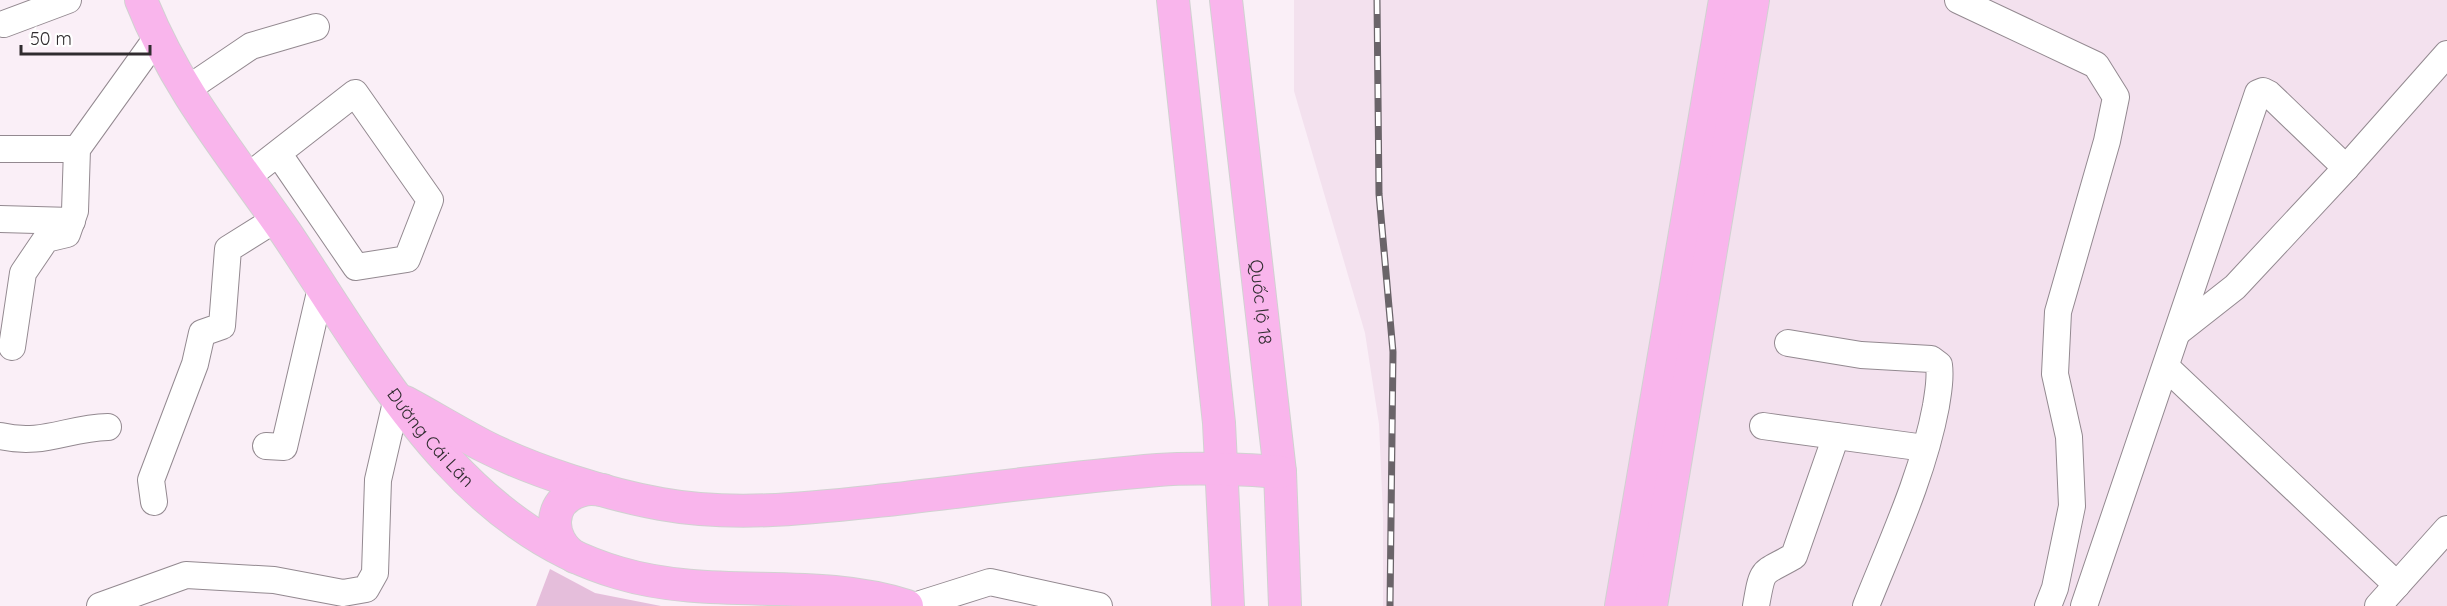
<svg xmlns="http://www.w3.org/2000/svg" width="2447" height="606" font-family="Quicksand,sans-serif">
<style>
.built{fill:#f3e1ee}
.green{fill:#e5bedb}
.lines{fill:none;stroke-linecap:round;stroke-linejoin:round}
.minor-casing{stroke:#938990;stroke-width:28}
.major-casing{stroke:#d1d1d1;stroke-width:34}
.minor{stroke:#fff;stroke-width:26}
.major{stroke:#f9b5ec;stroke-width:32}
.rail-casing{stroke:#6a6469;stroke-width:7}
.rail{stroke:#fff;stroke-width:4.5;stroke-dasharray:14;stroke-linecap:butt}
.labels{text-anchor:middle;stroke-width:4.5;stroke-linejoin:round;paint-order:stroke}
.street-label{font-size:18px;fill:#302c2f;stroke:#fff}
</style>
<rect width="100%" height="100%" fill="#faeff7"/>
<polygon class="built" points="1294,0 2447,0 2447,606 1383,606 1383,515 1379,424 1365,333 1294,91"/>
<polygon class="green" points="550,569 595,593 661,606 536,606"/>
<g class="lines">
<defs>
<g id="minor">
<polyline points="1958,0 2096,65 2116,97 2107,141 2058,312 2055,374 2069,437 2072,506 2055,588 2048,606"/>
<polyline points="4,24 68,0"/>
<polyline points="186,90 251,46 316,27"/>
<polyline points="0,149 77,149"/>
<polyline points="246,178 355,93 430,200 407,259 356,267 278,153"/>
<polyline points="0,219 72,221"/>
<polyline points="2179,331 2235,287 2346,168 2447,54"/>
<path d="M 1788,343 L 1861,355 L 1931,359 L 1939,365 C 1941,380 1938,392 1936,406 C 1923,475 1892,541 1866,606"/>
<polyline points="12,347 23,273 46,239 67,234 75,211 77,149 156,39"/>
<polyline points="2166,367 2397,585"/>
<polyline points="1763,426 1925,448"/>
<path d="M 0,436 C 43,446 67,428 108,427"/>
<polyline points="266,446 284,447 321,288"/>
<polyline points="154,502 151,480 195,364 202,333 222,326 228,249 276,219"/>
<polyline points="100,606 186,575 274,580 343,593 366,589 375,573 378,480 397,398"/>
<polyline points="914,606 990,582 1099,606"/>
<path d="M 1756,606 C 1763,566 1761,575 1794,556 L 1836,436"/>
<polyline points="2084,606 2258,93 2263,91 2269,94 2346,168"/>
<polyline points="2378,606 2447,529"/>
</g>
<g id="major">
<path id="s1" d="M 141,0 C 176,89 232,155 286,233 C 373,362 458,527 619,573 C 713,601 814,576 907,606"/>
<polyline points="1173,0 1219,423 1228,606"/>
<path id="s2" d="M 1226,0 L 1280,472 L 1285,606"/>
<path d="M 405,402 C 431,416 457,432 484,446 C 533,471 606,494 661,504 C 738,518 819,507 896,499 C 983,489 1071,477 1158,470 C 1199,467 1240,469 1280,472"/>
<path d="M 575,557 C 548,540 547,501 580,491 C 587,488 596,489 603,490"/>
<polyline points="1621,606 1725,0"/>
<polyline points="1651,606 1753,0"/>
</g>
</defs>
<use href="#minor" class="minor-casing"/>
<use href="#major" class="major-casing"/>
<use href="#minor" class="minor"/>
<use href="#major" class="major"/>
<defs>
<polyline id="rail" points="1377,0 1379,194 1393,352 1390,606"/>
</defs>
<use href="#rail" class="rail-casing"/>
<use href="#rail" class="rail"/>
</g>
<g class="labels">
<g class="street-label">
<text dy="6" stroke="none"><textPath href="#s2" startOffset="304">Quốc lộ 18</textPath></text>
<text dy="6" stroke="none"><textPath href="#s1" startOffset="526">Đường Cái Lân</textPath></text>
</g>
</g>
<path d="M21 45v9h129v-9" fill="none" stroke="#302c2f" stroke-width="3"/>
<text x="30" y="45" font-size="18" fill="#302c2f" stroke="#ffffff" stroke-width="4.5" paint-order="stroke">50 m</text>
</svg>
